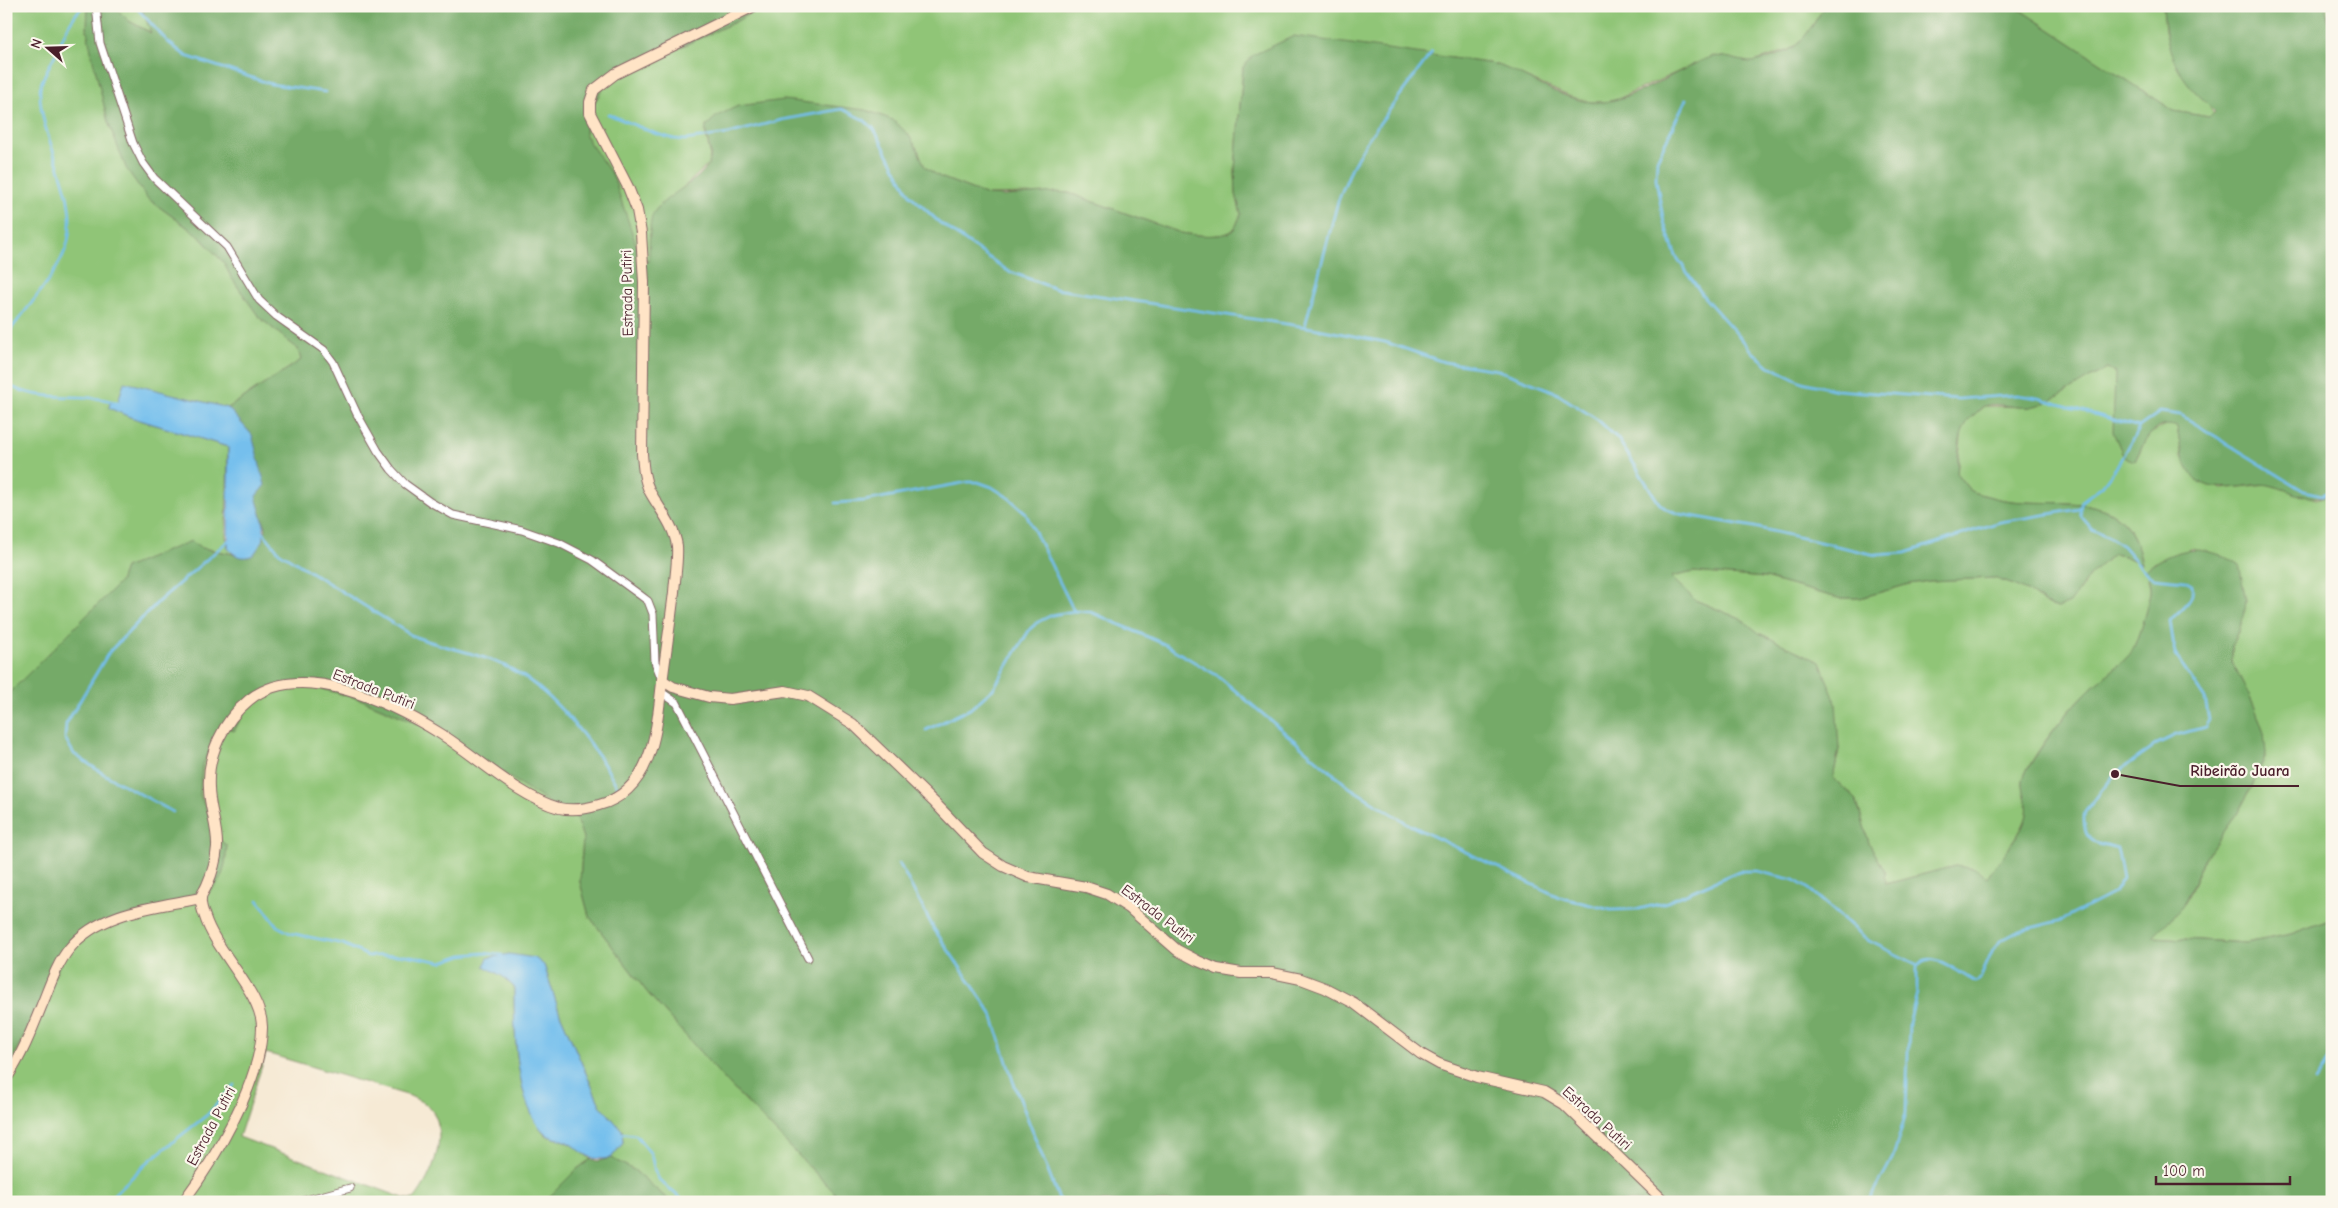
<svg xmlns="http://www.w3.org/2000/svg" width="2338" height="1208" font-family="'Comic Neue',sans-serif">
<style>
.green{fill:#90c577;stroke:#6d7251;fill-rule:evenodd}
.forest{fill:#74aa68;stroke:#5f644a}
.water{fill:#74bfed;stroke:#5f6f8c}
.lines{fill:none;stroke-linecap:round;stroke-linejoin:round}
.stream{stroke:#74bfed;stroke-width:2.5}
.street-casing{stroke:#866666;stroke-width:9}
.secondary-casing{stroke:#866666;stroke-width:12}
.street{stroke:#fff;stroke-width:7}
.secondary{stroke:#ffe4c6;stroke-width:10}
.labels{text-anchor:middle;stroke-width:4.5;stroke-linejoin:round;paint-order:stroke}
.street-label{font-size:15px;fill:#4a1f2b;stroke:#fbf7ec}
.leader{fill:none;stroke:#4a1f2b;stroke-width:2}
.callout-dot{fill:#4a1f2b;stroke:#fbf7ec;stroke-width:2}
.callout-label{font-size:16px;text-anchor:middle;font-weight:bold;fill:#4a1f2b;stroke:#fbf7ec;stroke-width:4.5;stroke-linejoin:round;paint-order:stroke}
</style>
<rect width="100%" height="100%" fill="#fbf7ec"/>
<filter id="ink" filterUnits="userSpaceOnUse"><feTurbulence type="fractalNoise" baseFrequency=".02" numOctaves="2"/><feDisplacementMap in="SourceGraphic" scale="10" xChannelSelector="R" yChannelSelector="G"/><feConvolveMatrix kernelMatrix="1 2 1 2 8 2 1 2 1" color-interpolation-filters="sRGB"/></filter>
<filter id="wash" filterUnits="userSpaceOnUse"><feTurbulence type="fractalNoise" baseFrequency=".0096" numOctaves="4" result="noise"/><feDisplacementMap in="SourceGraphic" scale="20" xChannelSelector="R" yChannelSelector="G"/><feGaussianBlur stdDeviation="1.12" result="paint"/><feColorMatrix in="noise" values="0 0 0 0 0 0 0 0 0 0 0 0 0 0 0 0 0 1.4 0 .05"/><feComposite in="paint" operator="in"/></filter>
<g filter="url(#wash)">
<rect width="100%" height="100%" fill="#f6ead5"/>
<g class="green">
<polygon points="6,6 88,6 87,30 108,122 147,198 198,235 224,263 231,277 259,317 298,349 301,360 228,408 124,383 118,402 110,408 130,417 228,447 226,536 228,547 233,554 202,548 125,568 120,582 6,696"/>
<polygon points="114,6 141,6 152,33 129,21"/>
<path d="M 761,6 L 1825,6 L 1803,40 L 1789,50 L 1751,63 L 1713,56 L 1611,102 L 1591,102 L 1571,97 L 1495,64 L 1420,54 L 1243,67 L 1235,169 L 1236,194 L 1241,214 C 1239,218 1237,225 1234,229 C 1225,239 1193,235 1181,233 L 1069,193 L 987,195 L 940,177 L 924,167 L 918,150 L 705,131 L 710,153 L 709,164 L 652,216 L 649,262 L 638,258 L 613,176 L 589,142 L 585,133 L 586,115 L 609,80 L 737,21 Z"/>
<polygon points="2014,6 2163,6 2165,32 2192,88 2205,99 2214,113 2209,117 2174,111"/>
<polygon points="2325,6 2332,6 2332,34"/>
<path d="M 2107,369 L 2115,372 L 2135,461 L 2148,435 L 2169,423 L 2177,426 L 2182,457 L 2221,489 L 2267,484 L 2316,499 L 2332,494 L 2332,919 L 2291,934 L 2246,943 L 2153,937 L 2188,896 L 2206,856 L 2237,814 L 2252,787 L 2266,755 L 2255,708 L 2232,661 L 2232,645 L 2244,617 L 2193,548 L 2154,563 L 2147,574 C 2148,580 2151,587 2150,593 C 2149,603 2136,647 2130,654 C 2118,668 2100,679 2087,692 C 2064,716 2040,744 2025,774 C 2018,787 2031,801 2027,815 C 2023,833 1998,861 1987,879 L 1955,866 L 1886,884 L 1885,871 L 1869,843 L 1856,799 L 1833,778 L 1839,749 L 1820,663 L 1758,633 L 1743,620 L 1695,600 L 1670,577 L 1694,572 L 1765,578 L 1838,598 L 1860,598 L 1909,584 L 1929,581 L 1994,578 L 2014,585 L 2031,593 L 2045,604 L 2058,608 L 2081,589 L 2089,576 L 2113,554 L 2124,556 L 2142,564 C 2127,477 2049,514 1991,497 C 1985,495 1974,494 1969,489 C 1965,485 1961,479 1957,474 L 1962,428 L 1970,418 L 1984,406 L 2030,407 Z"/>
<path d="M 277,686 L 316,687 L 360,699 L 441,733 L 575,814 L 583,838 L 580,882 L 589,916 L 647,992 L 725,1080 L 834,1192 L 838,1202 L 671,1202 L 634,1170 L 611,1158 L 623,1143 L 622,1130 L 600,1105 L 560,1014 L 544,965 L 502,976 L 514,987 C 514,1028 515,1103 545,1134 C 550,1139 560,1138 566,1142 C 575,1146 583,1153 591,1159 L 577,1169 L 544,1202 L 6,1202 L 6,1072 L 68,948 L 220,840 L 200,795 L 202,766 L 223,725 L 234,731 L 253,695 ZM 266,1053 L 410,1096 C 416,1099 423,1102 428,1106 C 452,1128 432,1178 414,1199 L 406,1199 L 239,1137 Z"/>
</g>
<g class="forest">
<path d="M 88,6 L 114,6 L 129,21 L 151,33 L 141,6 L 761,6 L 737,21 L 609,80 L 586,115 L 585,133 L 589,142 L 613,176 L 638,250 L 638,258 L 648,262 C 650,251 649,224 652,216 C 660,197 702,181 709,163 C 714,151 704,138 706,126 L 717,116 L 738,106 L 784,100 L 866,110 L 893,120 L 908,134 L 918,150 L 925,167 L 940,177 L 987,195 L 1005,196 L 1057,192 L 1069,193 L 1181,233 C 1193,235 1225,239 1234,229 C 1237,225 1239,218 1241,214 L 1236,194 L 1235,169 L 1243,67 L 1253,55 L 1294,36 L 1495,64 C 1527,75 1557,98 1591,102 C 1627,106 1677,69 1711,57 C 1722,54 1738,61 1749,62 C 1756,63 1782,54 1789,50 C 1805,41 1815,21 1825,6 L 2014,6 L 2174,111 L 2209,117 L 2215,111 C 2207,102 2197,95 2190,86 C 2170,61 2165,38 2163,6 L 2325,6 L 2332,34 L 2332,494 C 2303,503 2296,491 2269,485 C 2261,483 2248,486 2239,487 C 2189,492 2184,470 2177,427 C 2154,418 2143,444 2135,461 L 2124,457 L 2113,432 L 2115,373 L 2107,369 C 2081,380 2059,401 2031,407 C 2018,409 1996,402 1984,406 C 1981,407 1978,412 1975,414 C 1957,428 1959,452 1957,474 C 1961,479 1965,485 1969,489 C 1974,494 1985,495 1991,497 C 2050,514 2126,477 2142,564 L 2124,556 L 2113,554 L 2089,576 L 2070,603 L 2058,608 L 2045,604 L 2031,593 L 2014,585 L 1994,578 L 1929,581 L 1909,584 L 1860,598 L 1838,598 L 1765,578 L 1694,572 L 1671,577 L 1695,600 L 1743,620 L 1759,633 L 1820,662 L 1836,703 L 1839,749 L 1833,778 L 1856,799 L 1869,843 L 1885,871 L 1886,884 L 1955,866 L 1977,869 L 1987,878 C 1998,861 2024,833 2027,814 C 2030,801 2018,787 2025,774 C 2041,744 2064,716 2087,692 C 2101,678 2118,668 2130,654 C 2136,647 2149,602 2150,592 C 2151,586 2148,576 2145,570 C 2178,545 2204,544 2239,564 L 2246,601 L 2244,617 L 2232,645 L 2232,661 L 2255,708 L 2264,733 L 2266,754 L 2252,787 L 2237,814 L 2206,856 L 2182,907 L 2153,937 L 2246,943 L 2291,934 L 2332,919 L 2332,1202 L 838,1202 L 834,1192 L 725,1080 L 647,992 L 589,916 L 580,882 L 583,838 L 575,814 L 562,811 L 441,733 L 360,699 L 316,687 L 308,681 L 253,695 L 234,731 L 223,725 L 202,766 L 200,795 L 220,840 L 227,846 C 225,872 222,887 198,898 L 113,919 L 68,948 L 6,1072 L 6,696 L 120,582 L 125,568 L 191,541 L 202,548 L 248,557 L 258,549 L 264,536 L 266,529 L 255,496 L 252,435 L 228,408 L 301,360 L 298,349 L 259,317 L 231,277 L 224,263 L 198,235 L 147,198 L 126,168 L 108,122 L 92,56 L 87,30 Z"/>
<polygon points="611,1158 634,1170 671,1202 544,1202 577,1169 591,1159 598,1161"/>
</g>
<g class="water">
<path d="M 124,382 L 228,408 L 252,435 L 265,485 L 256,496 C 262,521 272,533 253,555 C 243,560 234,556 228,548 L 228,447 L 130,417 L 109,408 L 110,402 L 118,402 Z"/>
<path d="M 509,954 L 535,958 L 544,965 L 560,1014 L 600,1105 L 622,1130 L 623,1143 L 611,1158 C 588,1162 586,1153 567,1142 C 561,1138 551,1139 546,1134 C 515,1108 514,1026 514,987 L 502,976 L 484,966 L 488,958 Z"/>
</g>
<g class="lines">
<g class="stream">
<polyline points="135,6 168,42 186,56 271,84 325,92"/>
<polyline points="1686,99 1657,160 1656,179 1664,223 1676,256 1704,297 1754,353 1769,366 1802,382 1837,390 1958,399 2017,395 2038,398 2139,427"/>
<polyline points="608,114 654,133 674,139 685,140 728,134 781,120 842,109 864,120 874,129 910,195 940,223 1008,271 1056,289 1313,328 1385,342 1444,362 1498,370 1553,391 1598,420 1618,439 1659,503 1666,509 1680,514 1754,527 1876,555 1905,553 2000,522 2080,509"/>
<polyline points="2332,256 2332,276"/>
<polyline points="1305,326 1338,201 1352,167 1368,139 1432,52"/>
<path d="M 6,336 C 24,311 62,270 68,241 C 80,190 38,138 40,89 C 41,78 52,62 57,51 C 65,33 69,20 83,6"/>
<path d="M 6,384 C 41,404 82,391 119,403"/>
<polyline points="835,503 864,501 968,482 978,482 992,487 1009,498 1025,512 1074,611"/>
<path d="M 263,532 L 279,552 L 411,635 C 441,648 475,651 505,666 C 552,688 595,746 620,791"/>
<polyline points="926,730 970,709 993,689 1030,629 1038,622 1052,615 1074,611 1091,612 1164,644 1218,676 1349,787 1410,825 1559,897 1611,910 1639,909 1667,902 1739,871 1757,871 1794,880 1809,889 1869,941 1918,965"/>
<polyline points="173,812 102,773 74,754 65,738 66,724 109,652 159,601 229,540"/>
<polyline points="899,863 934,929 992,1014 1013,1081 1060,1202"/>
<polyline points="258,900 277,926 290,933 343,944 368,956 405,955 442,962 462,955 483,953 502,955"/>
<polyline points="2315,1081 2332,1055"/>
<polyline points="620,1133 636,1135 651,1154 655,1172 660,1181 685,1202"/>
<polyline points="106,1202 150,1160 207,1115 234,1085"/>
<path d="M 1869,1202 L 1893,1157 L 1906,1113 L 1909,1023 L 1917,993 L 1917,967 C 1930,945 1963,977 1976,982 L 1980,979 L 1993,950 L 2000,941 L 2019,931 L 2062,920 L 2114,893 L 2123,878 L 2117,848 C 2104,843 2087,845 2085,828 C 2084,822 2083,818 2085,812 L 2115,774 L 2157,744 L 2176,735 L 2205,727 L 2209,720 L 2205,699 L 2175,654 L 2170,621 C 2179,609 2196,602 2192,585 L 2185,581 L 2154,578 L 2148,575 L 2123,546 L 2111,538 L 2092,529 L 2081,516 L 2080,509 L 2082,501 L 2102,486 L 2121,461 L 2139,427 L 2160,412 L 2181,415 L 2304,491 L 2322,495 L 2332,491"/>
</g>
</g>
</g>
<g filter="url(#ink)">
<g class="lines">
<defs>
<g id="street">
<polyline points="96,6 100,43 133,143 143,163 154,178 227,247 259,300 276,316 324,350 333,362 357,414 378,451 391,469 405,484 430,502 453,515 522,530 559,543 592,560 640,595 648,601 653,614 655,662 662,680"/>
<polyline points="661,692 677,703 808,958"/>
<polyline points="299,1202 350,1188"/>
</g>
<g id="secondary">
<polyline points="662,680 673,687 709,697 730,699 785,691 808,696 853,724 935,803 983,853 1003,866 1028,877 1086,887 1107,894 1129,908 1177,950 1198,961 1217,969 1241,973 1272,973 1301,979 1325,988 1354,1003 1421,1054 1439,1064 1477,1077 1544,1092 1564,1104 1665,1202"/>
<path d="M 6,1079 C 21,1057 31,1032 41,1007 C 49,988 56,965 69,949 C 99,911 157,907 201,898"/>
<path d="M 183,1202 C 215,1159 261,1082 262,1028 C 263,994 216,952 205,917 C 203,912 200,903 201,897 C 202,893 205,890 207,885 C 212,874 216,860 217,847 C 218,827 209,808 209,788 C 207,755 223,721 249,700 C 301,658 393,704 441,734 C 476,756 519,797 559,808 C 573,811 586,809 599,805 C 650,791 656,736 661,691 C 665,658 670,625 674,592 C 675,577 678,561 677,546 C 674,525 660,510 650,492 C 644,480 643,467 642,454 L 644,282 L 641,233 L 637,210 L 628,187 L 590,113 L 590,102 L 594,90 L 615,74 L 754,6"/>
</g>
</defs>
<use href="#street" class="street-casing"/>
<use href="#secondary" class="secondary-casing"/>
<use href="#street" class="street"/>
<use href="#secondary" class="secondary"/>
</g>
</g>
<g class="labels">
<g class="street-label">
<text transform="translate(627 293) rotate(-91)" y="5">Estrada Putiri</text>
<text transform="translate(374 689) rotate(21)" y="5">Estrada Putiri</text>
<text transform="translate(1158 914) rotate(37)" y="5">Estrada Putiri</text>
<text transform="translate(1597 1118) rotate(42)" y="5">Estrada Putiri</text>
<text transform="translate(211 1126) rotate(-62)" y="5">Estrada Putiri</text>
</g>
</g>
<path class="leader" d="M2115 774L2180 786H2299"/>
<circle class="callout-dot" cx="2115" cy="774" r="5"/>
<g class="callout-label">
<text x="2240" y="776">Ribeirão Juara</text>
</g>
<rect width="2338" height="1208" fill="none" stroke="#fbf7ec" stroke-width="25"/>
<g transform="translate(48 48) rotate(290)" stroke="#fbf7ec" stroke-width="4" paint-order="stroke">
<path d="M0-4L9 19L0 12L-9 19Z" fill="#4a1f2b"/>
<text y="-8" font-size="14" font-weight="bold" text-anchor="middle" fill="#4a1f2b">N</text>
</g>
<path d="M2156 1176v8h134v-8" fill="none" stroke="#4a1f2b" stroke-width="2.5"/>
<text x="2163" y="1176" font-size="15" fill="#4a1f2b" stroke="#fbf7ec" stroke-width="4" paint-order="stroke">100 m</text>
</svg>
